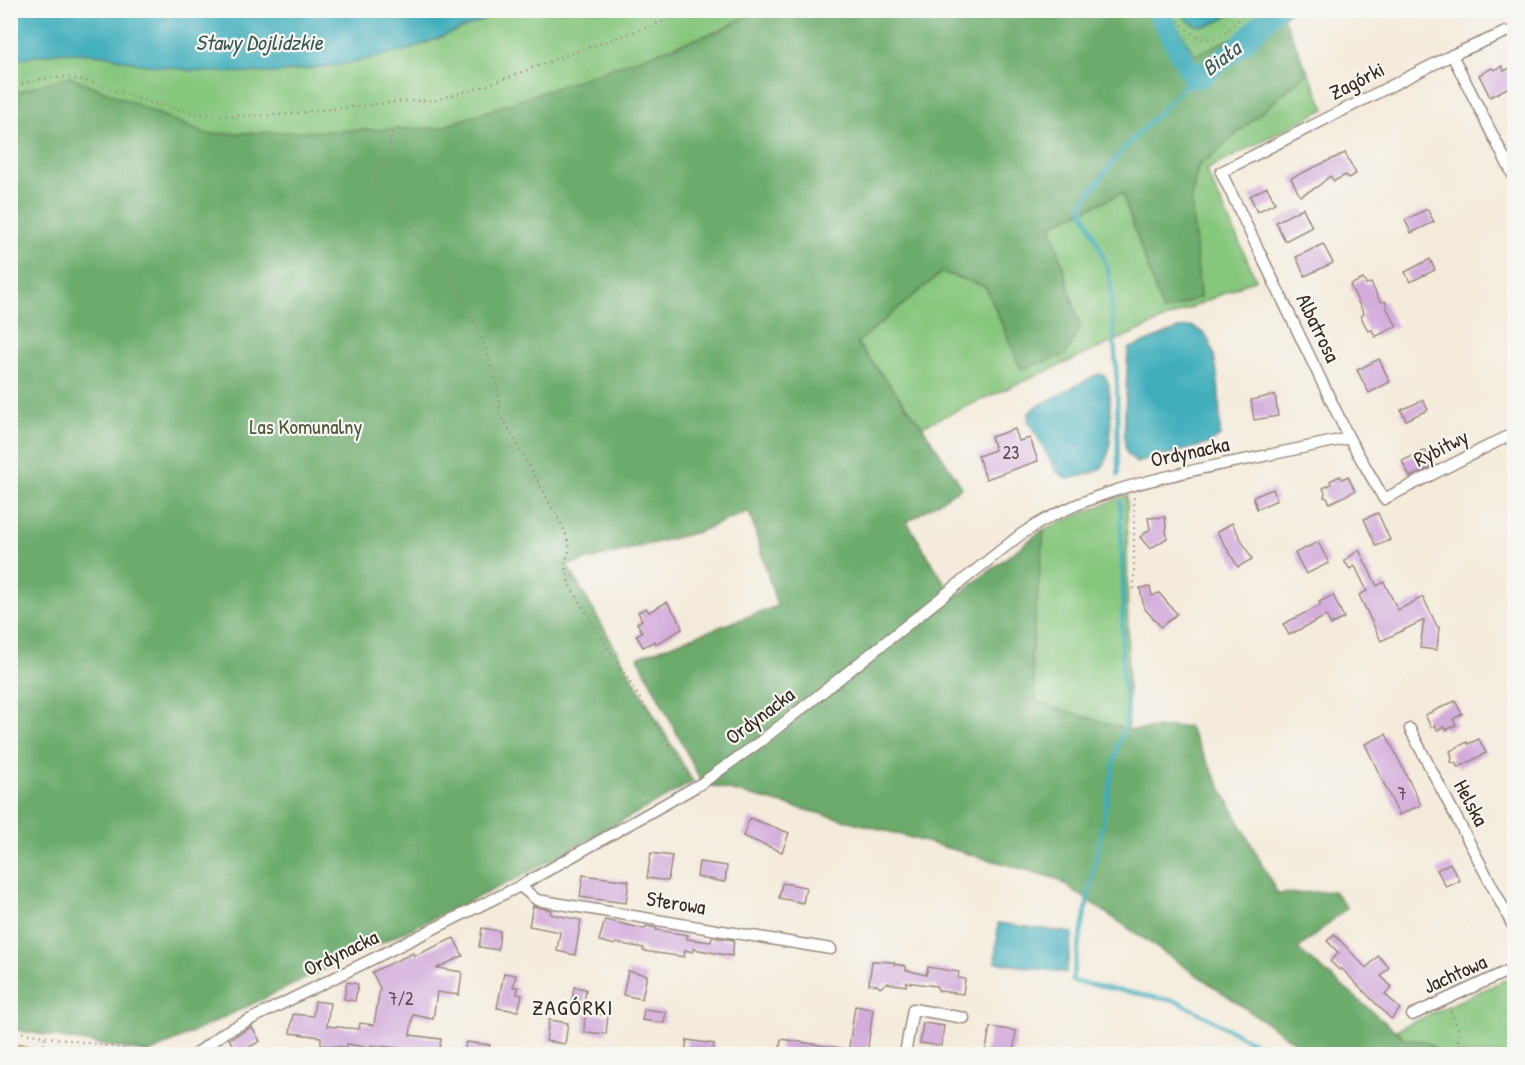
<svg xmlns="http://www.w3.org/2000/svg" width="1525" height="1065" font-family="'Patrick Hand',sans-serif">
<style>
.green{fill:#86c67d;stroke:#60784e;stroke-width:1.5}
.forest{fill:#6cab6c;stroke:#546a45;stroke-width:1.5}
.water{fill:#3faebb;stroke:#3d6c6c;stroke-width:1.5}
.lines{fill:none;stroke-linecap:round;stroke-linejoin:round}
.stream{stroke:#3faebb;stroke-width:4}
.river{stroke:#3faebb;stroke-width:22}
.building{fill:#d3acdc}
.service-casing{stroke:#988a7d;stroke-width:8}
.minor-casing{stroke:#988a7d;stroke-width:13}
.trunk-casing{stroke:#988a7d;stroke-width:20}
.path{stroke:#988a7d;stroke-width:2;stroke-dasharray:1.5 4.5;stroke-linecap:butt}
.service{stroke:#fff;stroke-width:5}
.minor{stroke:#fff;stroke-width:10}
.trunk{stroke:#ebc669;stroke-width:18}
.labels{text-anchor:middle;stroke-width:4.5;stroke-linejoin:round;paint-order:stroke}
.number-label{font-size:18px;fill:#614a4e}
.street-label{font-size:21px;fill:#3b2a1e;stroke:#f6f6f2}
.park-label{font-size:21px;fill:#52593a;stroke:#f6f6f2}
.water-label{font-size:22px;font-style:italic;fill:#3c5855;stroke:#f6f6f2}
.neighbourhood-label{font-size:22px;letter-spacing:1.5px;fill:#3b2a1e;stroke:#f6f6f2}
</style>
<rect width="100%" height="100%" fill="#f6f6f2"/>
<filter id="ink" filterUnits="userSpaceOnUse"><feTurbulence type="fractalNoise" baseFrequency=".0167" numOctaves="2"/><feDisplacementMap in="SourceGraphic" scale="12" xChannelSelector="R" yChannelSelector="G"/><feConvolveMatrix kernelMatrix="1 2 1 2 8 2 1 2 1" color-interpolation-filters="sRGB"/></filter>
<filter id="wash" filterUnits="userSpaceOnUse"><feTurbulence type="fractalNoise" baseFrequency=".008" numOctaves="4" result="noise"/><feDisplacementMap in="SourceGraphic" scale="24" xChannelSelector="R" yChannelSelector="G"/><feGaussianBlur stdDeviation="1.35" result="paint"/><feColorMatrix in="noise" values="0 0 0 0 0 0 0 0 0 0 0 0 0 0 0 0 0 1.4 0 .05"/><feComposite in="paint" operator="in"/></filter>
<g filter="url(#wash)">
<rect width="100%" height="100%" fill="#f4ebdc"/>
<g class="green">
<polygon points="11,11 777,11 439,136 208,144 11,117"/>
<polygon points="1157,11 1290,11 1202,84"/>
<polygon points="1308,72 1325,109 1206,170 1256,279 922,426 857,343 942,272 986,287 1021,369 1080,327 1051,225 1123,193 1163,312 1200,297 1191,198 1198,167"/>
<polygon points="1127,495 1128,730 1036,702 1031,657 1044,529"/>
<polygon points="1514,976 1514,1054 1441,1054 1426,1042 1405,1039 1396,1030"/>
</g>
<polygon class="forest" points="755,11 1168,11 1195,55 1282,15 1308,72 1198,167 1191,198 1200,297 1163,312 1122,193 1051,225 1080,328 1065,355 1021,369 986,287 942,272 857,343 922,426 962,487 907,522 954,598 1044,529 1031,657 1036,702 1128,730 1188,726 1278,894 1334,891 1347,908 1298,949 1405,1039 1426,1042 1441,1054 1312,1054 1055,878 872,827 702,783 638,657 777,606 749,511 698,532 567,565 693,782 520,877 149,1053 11,1029 11,94 69,76 206,134 439,128 721,30"/>
<g class="water">
<polygon points="11,10 507,10 507,11 410,49 345,64 276,73 205,72 140,64 104,55 63,52 11,60"/>
<path d="M 1180,11 L 1236,11 C 1214,24 1197,37 1180,11 Z"/>
<path d="M 1191,326 C 1195,328 1200,330 1204,333 C 1220,350 1220,412 1220,436 L 1208,444 L 1136,463 L 1126,452 L 1124,437 L 1128,349 L 1178,329 Z"/>
<path d="M 1098,374 L 1105,376 L 1109,384 C 1110,403 1116,459 1099,470 C 1090,475 1077,477 1067,479 L 1056,471 L 1028,420 L 1029,413 L 1034,408 Z"/>
<polygon points="998,923 1073,933 1066,973 995,962"/>
</g>
<g class="lines">
<g class="stream">
<polyline points="1118,475 1117,383 1110,279 1105,261 1081,205 1121,152 1193,77"/>
<polyline points="1120,502 1123,576 1122,672 1128,715 1117,749 1072,981 1179,1002 1274,1054"/>
</g>
<polyline class="river" points="1157,10 1192,75 1193,77 1201,76 1243,43 1275,10"/>
</g>
<g id="blocks">
<g class="building">
<polygon points="1502,66 1504,71 1512,67 1515,73 1515,84 1490,97 1479,75 1492,68 1494,70"/>
<polygon points="1345,153 1356,174 1348,178 1346,175 1334,181 1330,176 1317,187 1300,196 1291,178"/>
<polygon points="1267,187 1275,203 1257,212 1250,196"/>
<polygon points="1303,208 1312,227 1285,241 1276,222"/>
<polygon points="1427,209 1434,222 1411,233 1405,220"/>
<polygon points="1323,244 1333,263 1305,276 1296,257"/>
<polygon points="1430,259 1435,270 1410,282 1405,272"/>
<polygon points="1363,279 1366,284 1371,283 1380,301 1386,302 1387,309 1397,326 1375,337 1372,330 1368,331 1364,323 1361,316 1364,314 1350,285"/>
<polygon points="1379,359 1390,382 1369,393 1357,370"/>
<polygon points="1275,395 1278,416 1254,420 1251,400"/>
<polygon points="1423,400 1428,410 1406,420 1401,410"/>
<polygon points="1015,429 1019,441 1030,438 1038,461 986,479 978,456 995,450 991,437"/>
<polygon points="1425,450 1433,466 1410,477 1402,461"/>
<polygon points="1340,476 1342,479 1348,476 1355,491 1330,503 1327,498 1324,497 1325,493 1323,488 1331,484 1330,481"/>
<polygon points="1273,489 1277,500 1257,509 1253,497"/>
<polygon points="1378,513 1390,540 1376,546 1364,519"/>
<polygon points="1165,517 1167,538 1150,549 1140,537 1150,529 1148,518"/>
<polygon points="1232,523 1252,559 1238,567 1217,532"/>
<polygon points="1318,542 1329,563 1306,574 1295,553"/>
<polygon points="1359,550 1377,586 1384,582 1398,610 1423,597 1437,626 1439,627 1437,650 1420,648 1424,620 1381,641 1359,595 1367,591 1355,566 1350,569 1344,561"/>
<polygon points="1150,587 1152,596 1159,593 1177,614 1161,627 1144,608 1140,588"/>
<polygon points="1333,595 1344,618 1331,625 1326,616 1289,635 1283,624 1321,605 1319,602"/>
<polygon points="667,602 679,620 682,629 656,644 655,641 643,647 636,635 642,632 637,623 642,620 638,612 646,608 649,612"/>
<polygon points="1455,701 1462,714 1453,719 1456,725 1446,730 1444,727 1437,730 1435,725 1431,727 1425,715"/>
<polygon points="1386,734 1421,805 1399,815 1365,744"/>
<polygon points="1479,739 1486,753 1458,768 1456,764 1451,762 1452,757 1450,751 1467,742 1468,744"/>
<polygon points="750,818 789,833 782,852 743,836"/>
<polygon points="651,853 672,856 668,881 647,878"/>
<polygon points="699,862 727,866 725,882 697,877"/>
<polygon points="1450,863 1460,881 1446,887 1437,870"/>
<polygon points="583,875 629,881 626,903 580,897"/>
<polygon points="782,883 806,887 803,903 779,898"/>
<polygon points="533,906 551,910 550,914 581,920 575,955 557,951 560,932 529,926"/>
<polygon points="605,920 645,929 646,926 657,928 656,930 688,935 687,939 711,942 712,937 734,940 732,956 693,949 693,952 685,950 684,957 643,951 644,948 616,943 615,945 599,941"/>
<polygon points="482,928 500,931 498,950 479,947"/>
<polygon points="1334,934 1366,968 1378,956 1389,967 1381,976 1392,987 1385,994 1400,1009 1391,1019 1341,968 1339,970 1330,961 1339,953 1327,941"/>
<polygon points="454,938 463,956 437,968 462,972 459,995 437,992 433,1019 413,1015 410,1035 441,1039 439,1054 420,1054 420,1050 371,1045 371,1048 347,1044 347,1047 321,1045 321,1037 290,1033 293,1014 313,1016 315,1001 330,1003 327,1026 359,1029 360,1023 374,1025 380,988 372,972 413,953 414,956"/>
<polygon points="872,961 894,962 894,964 906,966 906,970 926,975 928,967 959,972 958,978 965,979 963,994 939,991 936,986 906,982 906,986 886,983 880,988 877,985 869,984"/>
<polygon points="628,971 647,975 642,999 623,995"/>
<polygon points="504,973 516,975 513,987 518,987 517,994 522,995 518,1011 497,1008"/>
<polygon points="347,982 358,984 355,1001 344,999"/>
<polygon points="574,987 586,989 584,1004 572,1002"/>
<polygon points="855,1006 873,1009 867,1054 848,1054"/>
<polygon points="644,1009 666,1012 664,1023 642,1020"/>
<polygon points="585,1013 608,1015 606,1034 584,1032"/>
<polygon points="549,1020 568,1023 565,1044 546,1041"/>
<polygon points="923,1023 944,1026 941,1046 920,1043"/>
<polygon points="252,1027 260,1041 238,1054 229,1039"/>
<polygon points="990,1027 1016,1031 1013,1054 985,1054"/>
<polygon points="781,1039 846,1049 845,1054 810,1054 810,1053 780,1049"/>
<polygon points="687,1040 714,1044 713,1054 685,1054"/>
<polygon points="466,1042 490,1045 488,1054 464,1054"/>
</g>
</g>
</g>
<g filter="url(#ink)">
<use href="#blocks" fill-opacity="0" stroke="#988a7d" stroke-width="1.5"/>
<g class="lines">
<defs>
<polyline id="service" points="1221,1053 1224,1054"/>
<g id="minor">
<polyline points="1514,31 1506,32 1452,55 1221,172 1349,438 1384,499 1514,433"/>
<polyline points="1452,55 1514,177"/>
<polyline points="1410,729 1514,928"/>
<polyline points="520,886 537,900 831,949"/>
<polyline points="1412,1015 1514,968"/>
<path d="M 196,1054 L 225,1032 L 520,886 L 702,783 L 761,741 L 1020,535 C 1080,494 1153,479 1223,464 C 1265,456 1307,447 1349,438"/>
<polyline points="905,1054 913,1009 964,1018"/>
</g>
<polyline id="trunk" points="10,1052 28,1054"/>
</defs>
<use href="#service" class="service-casing"/>
<use href="#minor" class="minor-casing"/>
<use href="#trunk" class="trunk-casing"/>
<g class="path">
<path d="M 1172,10 C 1183,29 1202,49 1225,33 C 1233,26 1241,17 1250,10"/>
<polyline points="10,87 42,79 66,77 86,81 149,102 194,113 230,116 278,115 395,102 435,100 485,86 572,53 697,10"/>
<polyline points="392,132 389,155 376,170 374,185 448,271 464,299 485,347 499,393 500,413 565,531 570,548 565,563 569,584 689,778"/>
<polyline points="1134,589 1134,497"/>
<polyline points="1451,1011 1459,1031 1457,1054"/>
<polyline points="10,1031 161,1054"/>
<polyline points="44,1045 45,1036"/>
</g>
<use href="#service" class="service"/>
<use href="#minor" class="minor"/>
<use href="#trunk" class="trunk"/>
</g>
</g>
<g class="labels">
<g class="number-label">
<text x="1011" y="459">23</text>
<text x="1402" y="800">7</text>
<text x="401" y="1005">7/2</text>
</g>
<g class="street-label">
<text transform="translate(1357 81) rotate(-27)" y="7">Zagórki</text>
<text transform="translate(1318 328) rotate(64)" y="7">Albatrosa</text>
<text transform="translate(1441 448) rotate(-27)" y="7">Rybitwy</text>
<text transform="translate(1190 452) rotate(-12)" y="7">Ordynacka</text>
<text transform="translate(760 716) rotate(-37)" y="7">Ordynacka</text>
<text transform="translate(1471 803) rotate(62)" y="7">Helska</text>
<text transform="translate(676 903) rotate(9)" y="7">Sterowa</text>
<text transform="translate(341 953) rotate(-26)" y="7">Ordynacka</text>
<text transform="translate(1455 974) rotate(-24)" y="7">Jachtowa</text>
</g>
<g class="park-label">
<text x="306" y="434">Las Komunalny</text>
</g>
<g class="water-label">
<text x="259" y="50">Stawy Dojlidzkie</text>
<text transform="translate(1221 58) rotate(-37)" y="8">Biała</text>
</g>
<g class="neighbourhood-label">
<text x="573" y="1015">ZAGÓRKI</text>
</g>
</g>
<rect width="1525" height="1065" fill="none" stroke="#f6f6f2" stroke-width="36"/>
</svg>
